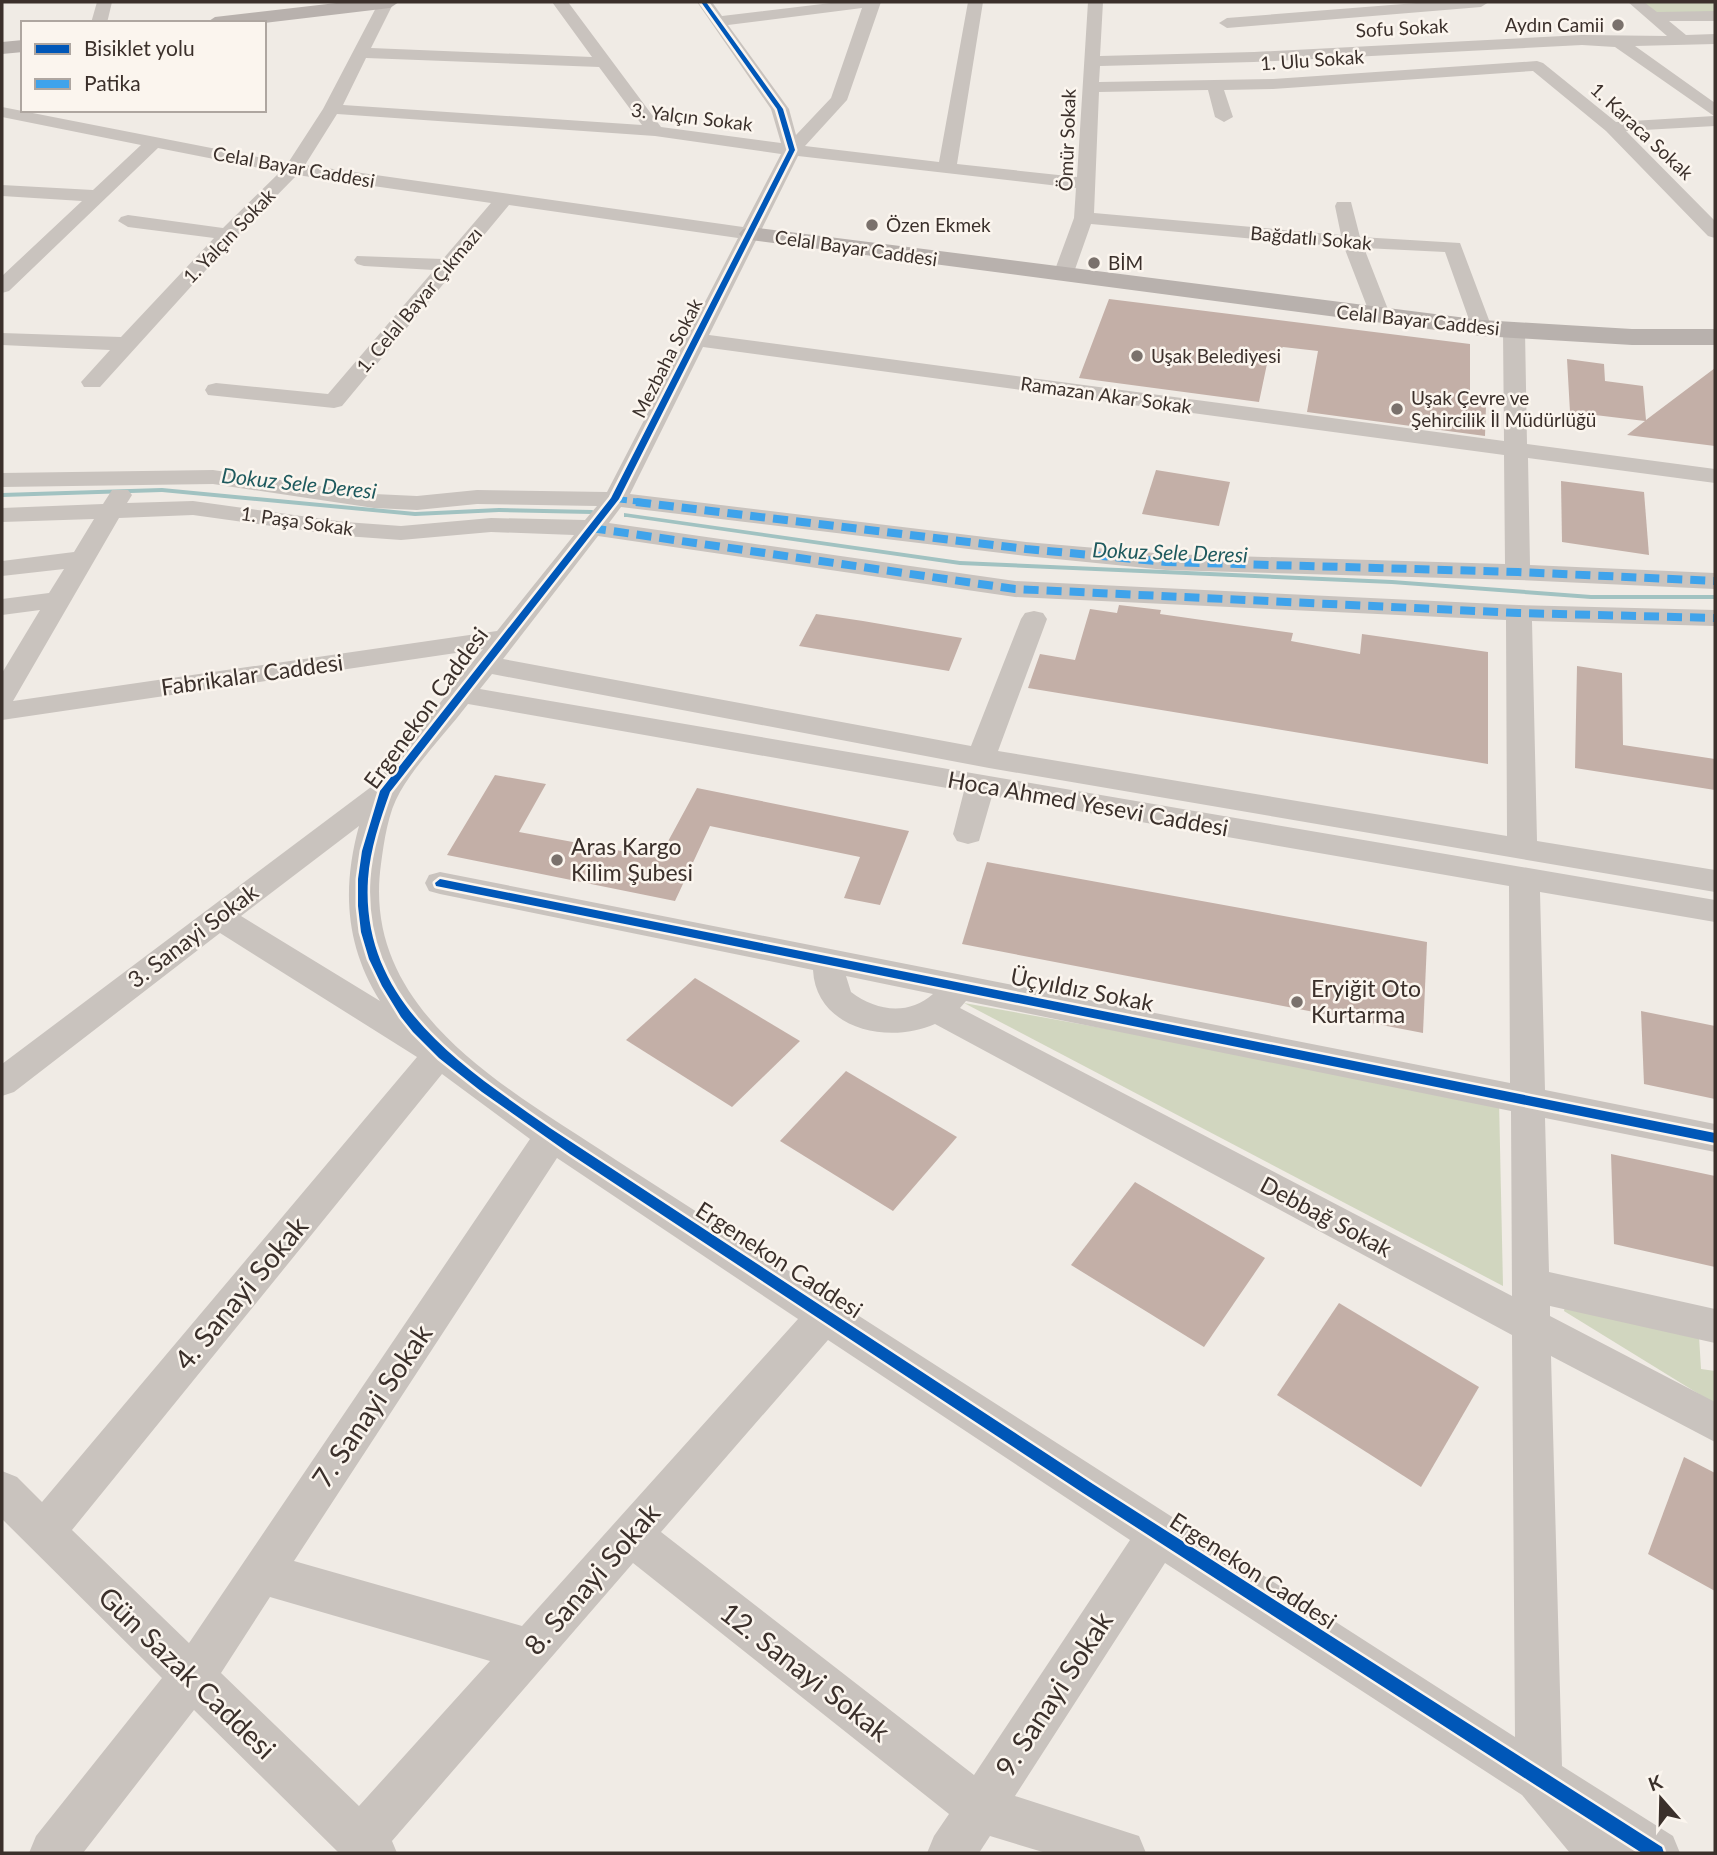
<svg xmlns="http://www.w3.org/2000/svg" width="1717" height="1855" font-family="Lato,sans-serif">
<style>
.green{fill:#d1d6bf}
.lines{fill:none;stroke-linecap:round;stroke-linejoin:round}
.stream{fill:#a1c2c1;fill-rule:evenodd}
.building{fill:#c3afa7}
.minor{fill:#c9c3be;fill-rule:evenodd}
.major{fill:#b8b1ad;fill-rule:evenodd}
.quiet-far1{stroke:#3fa3eb;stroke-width:6;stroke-dasharray:12 6;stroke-linecap:butt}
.quiet{stroke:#3fa3eb;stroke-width:8;stroke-dasharray:15 8;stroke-linecap:butt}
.cycleway-casing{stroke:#fbf5ee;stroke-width:5}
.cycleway{fill:#0057b8;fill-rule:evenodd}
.poi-dot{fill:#7a716c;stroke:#fbf5ee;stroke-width:2.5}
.labels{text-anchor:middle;stroke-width:5;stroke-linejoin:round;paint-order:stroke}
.far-poi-label{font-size:19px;fill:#3b302b;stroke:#fbf5ee;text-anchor:start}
.far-street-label{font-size:19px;fill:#3b302b;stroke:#fbf5ee}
.far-water-label{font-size:21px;font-style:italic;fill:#1f5a5e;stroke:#fbf5ee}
.street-label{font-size:23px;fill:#3b302b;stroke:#fbf5ee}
.poi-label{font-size:23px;fill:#3b302b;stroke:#fbf5ee;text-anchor:start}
.near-street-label{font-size:28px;fill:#3b302b;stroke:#fbf5ee}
</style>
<rect width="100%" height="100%" fill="#f0ebe5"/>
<g class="green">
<polygon points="1642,2 1715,2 1715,13 1658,15"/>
<polygon points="964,1003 1499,1100 1503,1286"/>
<polygon points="1565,1306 1699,1336 1701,1369 1715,1371 1715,1404 1564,1311"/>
</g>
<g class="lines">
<g class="stream">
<polygon points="162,488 415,512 499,508 592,510 596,512 592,514 499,512 415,516 162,492 2,497 2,493"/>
<polygon points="624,513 960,561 1392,580 1591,595 1715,595 1715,599 1591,599 1392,584 960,565 627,517 624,517"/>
</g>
</g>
<g class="building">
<polygon points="1109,299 1470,344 1470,404 1486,406 1485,436 1307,412 1318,351 1283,347 1268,359 1259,402 1079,378"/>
<polygon points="1567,359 1604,364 1605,381 1643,386 1646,420 1715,368 1715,446 1627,435 1645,421 1570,412"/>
<polygon points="1156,470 1230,482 1219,526 1142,514"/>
<polygon points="1561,481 1644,492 1649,555 1562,542"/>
<polygon points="1119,605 1161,610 1160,614 1293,633 1291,641 1360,654 1362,634 1488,652 1488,764 1028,688 1040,654 1075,660 1090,609 1117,613"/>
<polygon points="816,614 863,621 962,638 949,671 799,646"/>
<polygon points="1577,666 1622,673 1623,745 1715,759 1715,790 1575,768"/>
<polygon points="495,775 546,784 519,832 659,858 697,788 909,831 880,905 844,898 860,857 710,826 675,901 447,855"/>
<polygon points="987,862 1427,942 1423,1033 962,944"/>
<polygon points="695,978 800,1041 732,1107 626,1040"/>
<polygon points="1641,1011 1715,1026 1715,1099 1644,1084"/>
<polygon points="846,1071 957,1137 893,1211 780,1141"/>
<polygon points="1611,1154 1715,1176 1715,1267 1614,1244"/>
<polygon points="1135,1182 1265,1258 1204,1347 1071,1265"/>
<polygon points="1339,1303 1479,1387 1421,1487 1277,1395"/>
<polygon points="1684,1457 1715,1473 1715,1591 1648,1554"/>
</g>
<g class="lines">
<g class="minor">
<polygon points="97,2 112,2 107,23 91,23"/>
<path d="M 379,2 L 394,2 L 371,48 L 592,57 L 552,2 L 568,2 L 661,127 L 781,143 L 771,109 L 697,2 L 712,2 L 722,16 L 839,2 L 881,2 L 847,100 L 805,146 L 939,162 L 968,2 L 983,2 L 957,164 L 1077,177 L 1088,2 L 1103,2 L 1100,56 L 1254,52 L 1582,35 L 1667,36 L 1628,2 L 1644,2 L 1657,12 L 1715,11 L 1715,21 L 1669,21 L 1686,35 L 1715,34 L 1715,44 L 1635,46 L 1715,103 L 1715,126 L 1626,131 L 1715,221 L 1715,238 L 1708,236 L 1606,131 L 1533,71 L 1273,89 L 1224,90 L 1233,117 L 1224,122 L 1215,117 L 1208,90 L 1099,92 L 1094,213 L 1341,235 L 1335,206 L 1337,202 L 1351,202 L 1360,237 L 1460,243 L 1492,328 L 1489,332 L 1475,332 L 1472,328 L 1445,252 L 1364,248 L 1391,317 L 1388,321 L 1374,321 L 1371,317 L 1344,247 L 1091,224 L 1073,275 L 1070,279 L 1056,279 L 1053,275 L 1074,218 L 1076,188 L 798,156 L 709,335 L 1504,441 L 1503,331 L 1507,327 L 1521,327 L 1525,331 L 1527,444 L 1715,469 L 1715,483 L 1528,458 L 1530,565 L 1715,573 L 1715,589 L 1518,580 L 1166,570 L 1026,556 L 621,507 L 609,523 L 1015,581 L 1519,605 L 1715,610 L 1715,626 L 1532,621 L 1537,841 L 1715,870 L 1715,892 L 989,768 L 492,674 L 480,689 L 1715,900 L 1715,922 L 1540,892 L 1545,1090 L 1715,1124 L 1715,1152 L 1545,1118 L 1549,1272 L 1715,1309 L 1715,1343 L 1550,1306 L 1550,1316 L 1715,1402 L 1715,1442 L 1551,1356 L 1562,1766 L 1673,1836 L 1680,1853 L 1570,1853 L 1522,1795 L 1165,1563 L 1015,1796 L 1139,1836 L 1146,1853 L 1046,1853 L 990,1836 L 979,1853 L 927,1853 L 934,1836 L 949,1814 L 633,1563 L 392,1841 L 397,1853 L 339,1853 L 194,1710 L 83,1853 L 29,1853 L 36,1836 L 162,1678 L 2,1519 L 2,1471 L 17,1477 L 42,1502 L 417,1057 L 220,933 L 14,1092 L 2,1096 L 2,1064 L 375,784 L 483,649 L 2,720 L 2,673 L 40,610 L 2,615 L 2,599 L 49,593 L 64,569 L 2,576 L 2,561 L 74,552 L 94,519 L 2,522 L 2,508 L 103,504 L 112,490 L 128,490 L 132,495 L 127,503 L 193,501 L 345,522 L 401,526 L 491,518 L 585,520 L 597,506 L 477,504 L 417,510 L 374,508 L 213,484 L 2,487 L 2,473 L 213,470 L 374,494 L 417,496 L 477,490 L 607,492 L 738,238 L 509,205 L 342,406 L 334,408 L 208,395 L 205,390 L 208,385 L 216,383 L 328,394 L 434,270 L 364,266 L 357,264 L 354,260 L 357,256 L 443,259 L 491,203 L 297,175 L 235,238 L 100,387 L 84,387 L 81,382 L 110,350 L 2,345 L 2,333 L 121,337 L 214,238 L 128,227 L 118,221 L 121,217 L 128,215 L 223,228 L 280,172 L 158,148 L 9,291 L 2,293 L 2,276 L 82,201 L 2,196 L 2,185 L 93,190 L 141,145 L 2,117 L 2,107 L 288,163 L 323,109 ZM 862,8 L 831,98 L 796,135 L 789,109 L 728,25 ZM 1582,45 L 1615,47 L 1714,116 L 1616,122 L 1543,63 L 1537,61 L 1273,79 L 1099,82 L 1100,66 L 1254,62 ZM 366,58 L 599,67 L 642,125 L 343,105 ZM 337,114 L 655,136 L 781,154 L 743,227 L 305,165 ZM 703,347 L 1504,455 L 1505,564 L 1166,554 L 1026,542 L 630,494 ZM 193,515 L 345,536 L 401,540 L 491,532 L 574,535 L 497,631 L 13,701 L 119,518 ZM 598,536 L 1015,597 L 1506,620 L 1507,836 L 998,751 L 1047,619 L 1043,613 L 1034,611 L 1025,613 L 1021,619 L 971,746 L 503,659 ZM 468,704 L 964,791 L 953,834 L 957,841 L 968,844 L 979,841 L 992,796 L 1509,886 L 1510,1083 L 440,872 L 429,875 L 425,883 L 429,891 L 440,894 L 813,970 C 816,1029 888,1045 935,1024 L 1512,1335 L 1515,1737 L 616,1160 C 511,1090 360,1013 381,864 C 384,842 388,812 400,792 C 418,761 446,733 468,704 ZM 359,826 C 342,888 345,945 380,1001 L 241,916 ZM 846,976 L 933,994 C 908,1016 876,1011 851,992 ZM 966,1001 L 1511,1111 L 1512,1296 L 960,1008 ZM 442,1074 L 530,1139 L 189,1643 L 72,1530 ZM 557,1158 L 798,1319 L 522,1626 L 294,1561 ZM 828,1340 L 1130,1540 L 974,1775 L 661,1532 ZM 270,1597 L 490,1661 L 359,1806 L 221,1673 Z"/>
<polygon points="1429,2 1489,2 1481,7 1227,28 1219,23 1227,18"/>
</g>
<g class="major">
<polygon points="345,2 399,2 390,8 264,23 206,23 215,17"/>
<polygon points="23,40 23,52 2,54 2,42"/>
<polygon points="751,227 1482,320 1632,329 1715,329 1715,345 1632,345 1482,336 743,239 739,234 743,229"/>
</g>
<polyline class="quiet-far1" points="615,499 651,503"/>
<g class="quiet">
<polyline points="636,502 1026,549 1166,562 1518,572 1715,581"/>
<polyline points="591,528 1015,589 1519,613 1715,618"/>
</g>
<defs>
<g id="cycleway">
<path d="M 701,2 L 706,2 L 783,109 L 795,150 L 619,499 L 390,792 C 380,820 370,849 368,879 C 360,1002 462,1066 550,1128 L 1093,1484 L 1662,1847 L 1664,1853 L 1642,1853 L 1537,1786 L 1083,1493 L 570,1154 L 482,1092 L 439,1058 L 413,1032 L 401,1017 L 382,986 L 369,959 L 361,932 L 358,906 L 358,879 L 362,851 L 380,791 L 611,498 L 789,150 L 777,109 Z"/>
<polygon points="440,879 1715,1133 1715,1143 436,886 435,883"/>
</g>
</defs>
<use href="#cycleway" class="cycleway-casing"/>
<use href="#cycleway" class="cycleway"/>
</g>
<g class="poi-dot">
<circle cx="1618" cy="25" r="7"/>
<circle cx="872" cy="225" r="7"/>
<circle cx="1094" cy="263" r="7"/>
<circle cx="1137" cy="356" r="7"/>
<circle cx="1397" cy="409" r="7"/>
<circle cx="557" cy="860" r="7"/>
<circle cx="1297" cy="1002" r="7"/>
</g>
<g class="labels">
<g class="far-poi-label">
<text x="1604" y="32" text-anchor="end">Aydın Camii</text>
<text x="886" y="232">Özen Ekmek</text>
<text x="1108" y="270">BİM</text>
<text x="1151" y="363">Uşak Belediyesi</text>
<text x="1411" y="405">Uşak Çevre ve<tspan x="1411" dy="22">Şehircilik İl Müdürlüğü</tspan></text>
</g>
<g class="far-street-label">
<text transform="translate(1402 28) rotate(-3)" y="7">Sofu Sokak</text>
<text transform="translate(1312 60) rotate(-4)" y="7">1. Ulu Sokak</text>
<text transform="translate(692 117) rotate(7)" y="7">3. Yalçın Sokak</text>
<text transform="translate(1642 131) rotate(43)" y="7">1. Karaca Sokak</text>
<text transform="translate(1067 140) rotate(-88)" y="7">Ömür Sokak</text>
<text transform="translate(294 167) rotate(10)" y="7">Celal Bayar Caddesi</text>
<text transform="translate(229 236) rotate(-46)" y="7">1. Yalçın Sokak</text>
<text transform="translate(1311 238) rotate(5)" y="7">Bağdatlı Sokak</text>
<text transform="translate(856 248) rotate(8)" y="7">Celal Bayar Caddesi</text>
<text transform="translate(419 300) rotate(-50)" y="7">1. Celal Bayar Çıkmazı</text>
<text transform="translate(1418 320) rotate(6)" y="7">Celal Bayar Caddesi</text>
<text transform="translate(667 358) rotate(-63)" y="7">Mezbaha Sokak</text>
<text transform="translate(1106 395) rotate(8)" y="7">Ramazan Akar Sokak</text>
<text transform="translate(297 521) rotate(8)" y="7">1. Paşa Sokak</text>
</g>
<g class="far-water-label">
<text transform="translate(299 484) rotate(6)" y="7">Dokuz Sele Deresi</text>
<text transform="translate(1170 553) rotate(2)" y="7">Dokuz Sele Deresi</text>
</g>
<g class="street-label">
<text transform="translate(252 675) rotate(-8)" y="8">Fabrikalar Caddesi</text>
<text transform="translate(426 708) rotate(-54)" y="8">Ergenekon Caddesi</text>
<text transform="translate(1088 804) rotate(10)" y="8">Hoca Ahmed Yesevi Caddesi</text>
<text transform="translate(193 936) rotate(-37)" y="8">3. Sanayi Sokak</text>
<text transform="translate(1082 990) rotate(11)" y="8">Üçyıldız Sokak</text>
<text transform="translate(1326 1217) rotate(28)" y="8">Debbağ Sokak</text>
<text transform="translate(779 1260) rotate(33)" y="8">Ergenekon Caddesi</text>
<text transform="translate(1253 1571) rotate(33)" y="8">Ergenekon Caddesi</text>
</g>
<g class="poi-label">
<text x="571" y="855">Aras Kargo<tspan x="571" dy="26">Kilim Şubesi</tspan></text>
<text x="1311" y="997">Eryiğit Oto<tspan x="1311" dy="26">Kurtarma</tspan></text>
</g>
<g class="near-street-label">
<text transform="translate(241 1293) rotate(-50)" y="10">4. Sanayi Sokak</text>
<text transform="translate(372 1406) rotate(-56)" y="10">7. Sanayi Sokak</text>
<text transform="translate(592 1579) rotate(-49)" y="10">8. Sanayi Sokak</text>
<text transform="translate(805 1672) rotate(38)" y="10">12. Sanayi Sokak</text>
<text transform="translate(187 1673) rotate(44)" y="10">Gün Sazak Caddesi</text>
<text transform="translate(1054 1694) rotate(-57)" y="10">9. Sanayi Sokak</text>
</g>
</g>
<rect width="1717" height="1855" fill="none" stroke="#3b302b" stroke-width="7"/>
<rect x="21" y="21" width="245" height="91" fill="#fbf5ee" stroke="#aea6a0" stroke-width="2"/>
<rect x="35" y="44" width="35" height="10" fill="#0057b8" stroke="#aea6a0" stroke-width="2"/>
<text x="84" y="56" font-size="21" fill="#3b302b">Bisiklet yolu</text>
<rect x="35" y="79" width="35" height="10" fill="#3fa3eb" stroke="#aea6a0" stroke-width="2"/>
<text x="84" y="91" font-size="21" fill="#3b302b">Patika</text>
<g transform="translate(1661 1799) rotate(340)" stroke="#fbf5ee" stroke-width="5" paint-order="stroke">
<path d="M0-5L12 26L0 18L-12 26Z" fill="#3b302b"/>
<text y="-10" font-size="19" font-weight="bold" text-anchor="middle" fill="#3b302b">K</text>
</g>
</svg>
